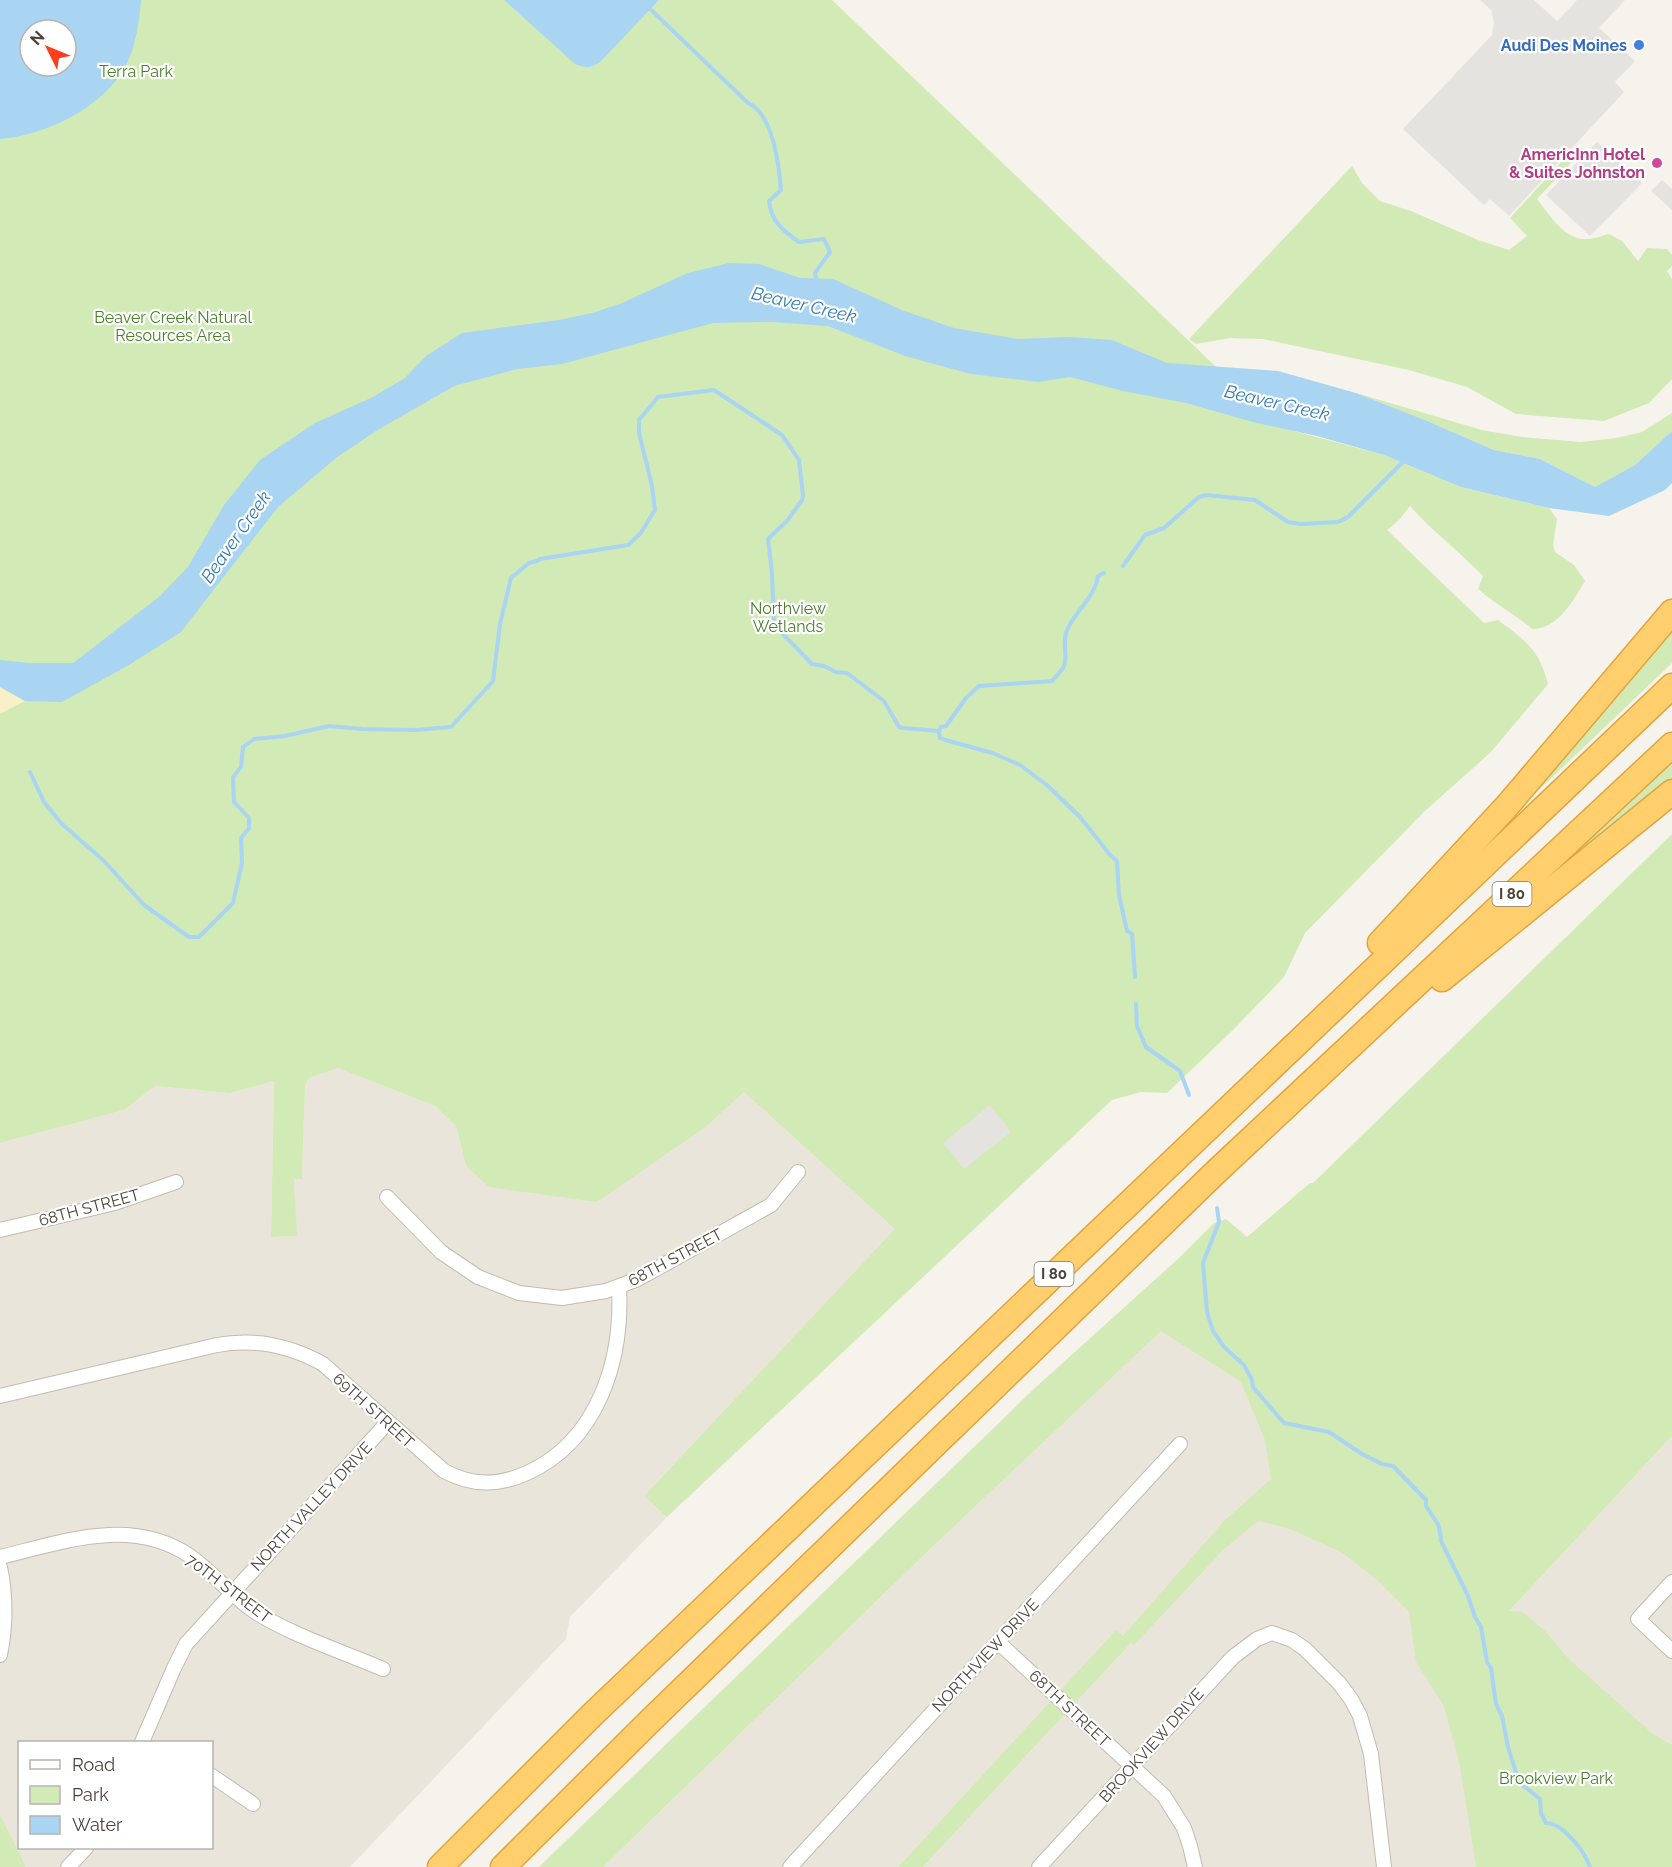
<svg xmlns="http://www.w3.org/2000/svg" width="1672" height="1867" font-family="Raleway,sans-serif">
<style>
.residential{fill:#eae5da;fill-rule:evenodd}
.green{fill:#d2eab5;fill-rule:evenodd}
.sand{fill:#f9efc9}
.parking{fill:#e5e3e0}
.water{fill:#a9d4f2;fill-rule:evenodd}
.lines{fill:none;stroke-linecap:round;stroke-linejoin:round}
.stream{stroke:#a9d4f2;stroke-width:4}
.minor-casing{stroke:#c2bbae;stroke-width:16}
.motorway-casing{stroke:#e0a43c;stroke-width:27}
.minor{stroke:#fff;stroke-width:14}
.motorway{stroke:#ffcf6e;stroke-width:24}
.shop-dot{fill:#3f7fe0;stroke:#fff;stroke-width:2}
.hotel-dot{fill:#d1479c;stroke:#fff;stroke-width:2}
.labels{text-anchor:middle;stroke-width:4.5;stroke-linejoin:round;paint-order:stroke}
.shield{fill:#fff;stroke:#817c74;stroke-width:1.5}
.shield-label{font-size:15px;font-weight:bold;fill:#4b4439}
.shop-label{font-size:16px;font-weight:bold;fill:#366cbe;stroke:#fff;text-anchor:end}
.park-label{font-size:16px;fill:#4a7f2a;stroke:#fff}
.hotel-label{font-size:16px;font-weight:bold;fill:#b23c85;stroke:#fff;text-anchor:end}
.street-label{font-size:16px;fill:#4b4439;stroke:#fff}
.water-label{font-size:18px;font-style:italic;fill:#2e7ab2;stroke:#fff}
</style>
<rect width="100%" height="100%" fill="#f6f3ec"/>
<g class="residential">
<path d="M 338,1068 L 435,1106 L 456,1126 L 466,1166 L 707,1126 L 744,1092 L 896,1229 L 644,1496 L 667,1517 L 570,1617 L 566,1639 L 350,1867 L 26,1867 L 0,1814 L 0,1143 L 124,1110 L 155,1086 L 230,1093 L 274,1081 L 271,1237 L 296,1236 L 294,1178 L 302,1178 L 305,1086 L 309,1078 ZM 20,1742 L 212,1742 L 212,1848 L 20,1848 Z"/>
<polygon points="1184,1309 1448,1646 1479,1867 923,1867 1130,1644 1116,1631 898,1867 603,1867 928,1551"/>
<polygon points="1672,1436 1672,1763 1509,1611"/>
</g>
<g class="green">
<path d="M 0,0 L 832,0 L 1279,427 L 1384,455 L 1461,487 L 1549,508 L 1557,519 L 1553,545 L 1555,552 L 1574,565 L 1585,581 C 1573,601 1558,629 1532,629 C 1515,614 1495,604 1478,589 L 1483,576 C 1460,552 1433,532 1410,506 L 1400,519 L 1387,530 L 1484,623 L 1498,620 C 1526,641 1539,649 1548,684 L 1491,752 L 1425,811 L 1305,933 L 1284,977 L 1234,1029 L 1167,1093 L 1141,1092 L 1112,1100 L 667,1517 L 644,1496 L 895,1229 L 744,1092 L 707,1126 L 597,1202 L 489,1187 L 466,1166 L 456,1126 L 435,1106 L 338,1068 L 309,1078 L 305,1086 L 302,1179 L 294,1179 L 297,1236 L 271,1237 L 274,1081 L 230,1093 L 155,1086 L 124,1110 L 0,1143 ZM 30,30 L 66,30 L 66,66 L 30,66 Z"/>
<path d="M 1577,145 L 1584,149 L 1537,199 C 1549,214 1564,239 1584,239 C 1592,240 1601,236 1609,234 L 1622,241 L 1638,261 L 1647,248 L 1667,249 L 1672,255 L 1672,266 L 1667,271 L 1672,279 L 1672,379 L 1649,403 L 1604,421 L 1516,414 L 1467,387 L 1409,370 L 1263,339 L 1230,338 L 1196,344 L 1189,339 L 1352,166 L 1362,183 L 1380,201 L 1411,211 L 1478,240 L 1509,250 L 1527,236 L 1510,218 Z"/>
<polygon points="1356,393 1482,430 1522,437 1581,442 1616,438 1642,432 1672,413 1672,431 1635,465 1595,487 1540,459 1494,450 1425,420"/>
<polygon points="1672,628 1672,663 1518,810"/>
<polygon points="1672,760 1672,780 1566,868 1562,864"/>
<polygon points="1672,834 1672,1436 1509,1611 1521,1611 1544,1630 1570,1660 1653,1734 1672,1745 1672,1867 1476,1867 1460,1766 1444,1706 1416,1662 1409,1612 1376,1579 1341,1552 1290,1529 1258,1521 1223,1550 1134,1645 1131,1643 923,1867 898,1867 1116,1630 1123,1636 1224,1521 1271,1479 1265,1440 1241,1382 1161,1331 928,1551 603,1867 539,1867 1036,1387 1179,1258 1214,1223 1226,1219 1247,1237 1310,1183 1313,1183"/>
<polygon points="0,1814 26,1867 0,1867"/>
</g>
<polygon class="sand" points="0,687 4,689 25,701 0,714"/>
<g class="parking">
<polygon points="1480,0 1534,0 1557,21 1577,0 1625,0 1599,28 1635,61 1615,82 1624,92 1509,216 1490,199 1484,205 1403,129 1492,35 1494,22 1491,10"/>
<polygon points="1597,142 1642,183 1590,236 1546,195"/>
<polygon points="1662,180 1672,189 1672,210 1651,191"/>
<polygon points="990,1105 1011,1132 964,1169 943,1143"/>
</g>
<g class="water">
<path d="M 0,0 L 141,0 C 139,22 136,47 125,67 C 101,109 46,135 0,139 ZM 30,30 L 66,30 L 66,66 L 30,66 Z"/>
<path d="M 504,0 L 659,0 L 602,60 C 593,68 587,69 575,64 Z"/>
<polygon points="729,263 759,264 800,278 833,279 904,311 954,328 1018,339 1069,337 1112,340 1167,363 1278,371 1356,393 1425,420 1494,450 1540,459 1595,487 1635,465 1672,431 1672,483 1665,490 1609,516 1549,508 1461,487 1384,455 1317,436 1253,422 1186,403 1123,391 1070,377 1038,382 971,374 905,356 828,326 771,322 713,323 562,364 517,369 454,386 376,431 336,458 278,507 181,632 129,665 62,702 25,701 0,687 0,660 29,663 73,663 159,597 188,567 224,505 260,460 315,423 371,398 405,378 426,356 462,333 559,320 592,313 622,303 688,273"/>
</g>
<g class="lines">
<g class="stream">
<path d="M 647,6 L 748,103 C 773,114 779,165 781,190 L 769,201 C 771,221 783,231 799,242 L 824,239 L 830,252 L 815,273 L 817,283"/>
<polyline points="1123,566 1145,535 1164,528 1199,497 1206,495 1255,500 1288,522 1300,524 1338,522 1348,517 1405,460"/>
<polyline points="939,731 940,738 945,740 993,753 1020,765 1048,786 1080,817 1111,856 1117,861 1119,895 1127,931 1132,934 1135,977"/>
<path d="M 30,772 L 44,802 L 61,823 L 104,861 L 144,905 L 189,937 L 199,937 L 233,903 L 242,863 L 241,838 L 249,828 L 249,818 L 234,802 L 233,777 L 241,767 L 243,747 L 254,739 L 285,736 L 329,726 L 362,729 L 415,730 L 451,727 L 493,681 L 500,624 L 511,578 L 529,563 L 537,561 L 540,559 L 628,545 L 640,534 L 655,510 L 652,486 L 639,433 L 639,420 L 658,397 L 714,390 L 782,435 L 799,460 L 803,496 L 802,500 L 787,521 L 768,539 L 772,573 L 774,625 L 812,664 L 824,666 L 836,672 L 847,673 L 884,701 L 899,727 L 903,728 L 939,731 L 941,727 L 946,726 L 966,698 L 979,686 L 1052,681 C 1055,677 1062,671 1064,666 C 1068,655 1061,641 1068,628 C 1077,609 1095,597 1098,576 L 1104,573"/>
<polyline points="1136,1004 1137,1026 1146,1047 1180,1071 1189,1095"/>
<path d="M 1217,1208 L 1219,1222 L 1203,1263 L 1207,1312 L 1213,1331 L 1224,1347 L 1244,1365 L 1252,1380 L 1253,1387 L 1284,1423 L 1329,1432 L 1362,1454 L 1382,1464 L 1393,1466 L 1426,1500 L 1426,1506 L 1439,1526 L 1441,1541 L 1468,1596 L 1475,1617 L 1481,1627 L 1487,1662 L 1491,1668 L 1496,1704 L 1502,1716 L 1508,1747 L 1519,1782 L 1540,1799 L 1541,1813 L 1546,1823 C 1563,1823 1585,1852 1590,1867"/>
</g>
<defs>
<g id="minor">
<polyline points="387,1197 441,1252 478,1277 519,1293 562,1298 606,1291 638,1279 771,1205 798,1172"/>
<polyline points="0,1230 115,1203 176,1182"/>
<path d="M 0,1396 L 217,1345 C 255,1338 289,1345 323,1364 L 444,1471 C 472,1486 498,1486 527,1473 C 598,1441 623,1360 619,1287"/>
<path d="M 0,1557 C 63,1542 131,1516 190,1556 C 214,1573 232,1597 257,1613 C 292,1635 343,1652 383,1669"/>
<path d="M 0,1567 C 6,1596 6,1625 0,1655"/>
<polyline points="1672,1582 1638,1619 1672,1651"/>
<polyline points="998,1642 1164,1796 1184,1828 1190,1846 1195,1867"/>
<polyline points="142,1742 174,1668 186,1644 388,1422"/>
<polyline points="212,1776 253,1804"/>
<polyline points="68,1867 86,1848"/>
<polyline points="790,1867 1180,1444"/>
<polyline points="1039,1867 1233,1657 1257,1639 1272,1633 1292,1640 1305,1649 1339,1683 1351,1699 1360,1716 1371,1754 1384,1867"/>
</g>
<g id="motorway">
<polyline points="1380,943 1507,806 1672,612"/>
<polyline points="1442,979 1672,792"/>
<polyline points="440,1867 593,1714 1672,686"/>
<polyline points="503,1867 651,1720 1218,1170 1672,745"/>
</g>
</defs>
<use href="#minor" class="minor-casing"/>
<use href="#motorway" class="motorway-casing"/>
<use href="#minor" class="minor"/>
<use href="#motorway" class="motorway"/>
</g>
<circle class="shop-dot" cx="1639" cy="45" r="6"/>
<circle class="hotel-dot" cx="1657" cy="163" r="6"/>
<g class="labels">
<g class="shield">
<rect x="1492.5" y="882" width="39" height="24" rx="4.5"/>
<rect x="1034.5" y="1262" width="39" height="24" rx="4.5"/>
</g>
<g class="shield-label">
<text x="1512" y="899">I 80</text>
<text x="1054" y="1279">I 80</text>
</g>
<g class="shop-label">
<text x="1627" y="51">Audi Des Moines</text>
</g>
<g class="park-label">
<text x="136" y="77">Terra Park</text>
<text x="173" y="323">Beaver Creek Natural<tspan x="173" dy="18">Resources Area</tspan></text>
<text x="788" y="614">Northview<tspan x="788" dy="18">Wetlands</tspan></text>
<text x="1556" y="1784">Brookview Park</text>
</g>
<g class="hotel-label">
<text x="1645" y="160">AmericInn Hotel<tspan x="1645" dy="18">&amp; Suites Johnston</tspan></text>
</g>
<g class="street-label">
<text transform="translate(89 1207) rotate(-15)" y="6">68TH STREET</text>
<text transform="translate(675 1257) rotate(-28)" y="6">68TH STREET</text>
<text transform="translate(374 1410) rotate(42)" y="6">69TH STREET</text>
<text transform="translate(311 1506) rotate(-47)" y="6">NORTH VALLEY DRIVE</text>
<text transform="translate(229 1588) rotate(37)" y="6">70TH STREET</text>
<text transform="translate(985 1655) rotate(-47)" y="6">NORTHVIEW DRIVE</text>
<text transform="translate(1070 1708) rotate(43)" y="6">68TH STREET</text>
<text transform="translate(1151 1745) rotate(-48)" y="6">BROOKVIEW DRIVE</text>
</g>
<g class="water-label">
<text transform="translate(804 305) rotate(13)" y="6">Beaver Creek</text>
<text transform="translate(1277 403) rotate(13)" y="6">Beaver Creek</text>
<text transform="translate(236 537) rotate(-55)" y="6">Beaver Creek</text>
</g>
</g>
<rect x="18" y="1741" width="195" height="108" fill="#ffffff" stroke="#b7b4b0" stroke-width="1.5"/>
<rect x="30" y="1760" width="30" height="9" fill="#ffffff" stroke="#b7b4b0" stroke-width="1.5"/>
<text x="72" y="1771" font-size="18" fill="#4b4439">Road</text>
<rect x="30" y="1786" width="30" height="18" fill="#d2eab5" stroke="#b7b4b0" stroke-width="1.5"/>
<text x="72" y="1801" font-size="18" fill="#4b4439">Park</text>
<rect x="30" y="1816" width="30" height="18" fill="#a9d4f2" stroke="#b7b4b0" stroke-width="1.5"/>
<text x="72" y="1831" font-size="18" fill="#4b4439">Water</text>
<g transform="translate(48 48) rotate(313)"><circle r="28" fill="#ffffff" stroke="#b7b4b0" stroke-width="1.5"/>
<path d="M0-4.5L10 22L0 15L-10 22Z" fill="#fc3f1d"/>
<text y="-9" font-size="16" font-weight="bold" text-anchor="middle" fill="#4b4439">N</text>
</g>
</svg>
